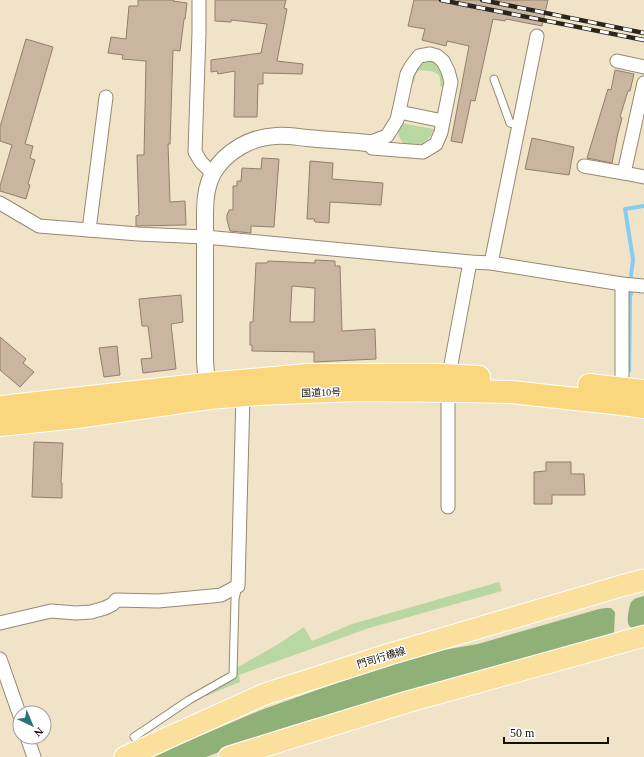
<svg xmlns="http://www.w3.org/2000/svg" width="644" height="757" font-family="'Times New Roman','Noto Sans JP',serif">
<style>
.green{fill:#b8d7a2}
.forest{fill:#8fb076}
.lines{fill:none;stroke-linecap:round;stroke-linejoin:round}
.stream{stroke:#84cdf1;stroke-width:4}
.building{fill:#cab6a0;stroke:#927f6b;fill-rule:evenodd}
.service-casing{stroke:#958971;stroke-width:9}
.minor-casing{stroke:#958971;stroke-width:15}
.tertiary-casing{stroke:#958971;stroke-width:18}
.primary-casing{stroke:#fff;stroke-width:23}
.trunk-casing{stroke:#fff;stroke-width:24}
.service{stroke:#fff;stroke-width:7}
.minor{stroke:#fff;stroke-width:13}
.tertiary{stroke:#fff;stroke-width:16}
.primary{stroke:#fbe09d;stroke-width:21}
.trunk{stroke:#fad67c;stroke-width:22}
.rail-casing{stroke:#2b251b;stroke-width:4.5}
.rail{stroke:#fff;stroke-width:3;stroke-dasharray:9;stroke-linecap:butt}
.labels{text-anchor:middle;stroke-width:3;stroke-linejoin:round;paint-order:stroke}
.street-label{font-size:10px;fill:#130e06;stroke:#fff}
</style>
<rect width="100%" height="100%" fill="#f0e3c8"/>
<g class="green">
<path d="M 428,60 C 432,60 437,61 439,65 C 443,70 444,81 445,87 L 440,86 C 442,70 434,72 420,70 L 416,73 L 414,82 L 413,83 L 410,82 C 412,72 418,64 428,60 Z"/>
<path d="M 400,123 L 434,129 C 432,132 431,135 429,138 C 422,146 405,150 400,138 C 397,133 399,128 400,123 Z"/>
<polygon points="499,582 502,591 369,628 239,675 240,682 194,701 235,677 236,668 277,645 304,627 312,641 352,624"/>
</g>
<g class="forest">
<path d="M 644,596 L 644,627 L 635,629 C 632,628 629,627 628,623 C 627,619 629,604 632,601 C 635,598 640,597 644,596 Z"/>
<polygon points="606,608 611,608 615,612 614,634 393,698 313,719 277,730 206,757 154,757 188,741 261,710 390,664 426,653 478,644 599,609"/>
</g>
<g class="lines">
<g class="stream">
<polyline points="631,276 633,259 625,209 644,206"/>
<polyline points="629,371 630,296 632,290"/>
</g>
</g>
<g class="building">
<polygon points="138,0 174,0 173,1 187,3 185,19 184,19 180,51 173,50 170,144 168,144 170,202 185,201 186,225 136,226 136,216 139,215 137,155 144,155 146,61 122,59 123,55 108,53 111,37 126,39 129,6 138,6"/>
<polygon points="215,0 286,0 284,8 287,9 277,61 303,64 302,74 263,73 263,84 258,84 257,117 234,117 235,71 218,74 217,71 211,72 211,60 261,53 267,24 231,20 231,22 215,21"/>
<polygon points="414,0 437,0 458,4 458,0 548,0 542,26 506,19 505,21 493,19 475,101 471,100 462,143 451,141 469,46 447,41 446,46 422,40 425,29 408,26"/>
<polygon points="26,39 53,47 25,144 33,146 30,158 35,160 28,184 30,185 26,199 0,191 0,186 12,145 0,141 0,127"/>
<polygon points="615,70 634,74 630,91 628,91 620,117 622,118 618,133 612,163 587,158 608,89 611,90"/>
<polygon points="532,138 574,147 569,175 525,169"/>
<polygon points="262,158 279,159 274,227 251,226 251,233 230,231 227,220 227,215 229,210 233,210 233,186 237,186 237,181 241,181 242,168 261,169"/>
<polygon points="310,161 333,163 332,179 383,183 381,205 330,202 329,223 315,222 314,219 307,219"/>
<path d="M 315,260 L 335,261 L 335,266 L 340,266 L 342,331 L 375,329 L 376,359 L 314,362 L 314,352 L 252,351 L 252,345 L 250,345 L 250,322 L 253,322 L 256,263 L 267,263 L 268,261 L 315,263 ZM 292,286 L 315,288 L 314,322 L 290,322 Z"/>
<polygon points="181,295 183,322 171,324 176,369 143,373 141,359 152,358 148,326 142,326 139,299"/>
<polygon points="0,337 26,359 23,363 34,372 20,387 0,370"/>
<polygon points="117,346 120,375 104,377 99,348"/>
<polygon points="34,442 63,443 61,483 62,483 62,498 32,497"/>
<polygon points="546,462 571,462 571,474 584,474 585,495 552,495 552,504 534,504 534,472 546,471"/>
</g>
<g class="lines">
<defs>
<g id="service">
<polyline points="494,79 510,123 519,125"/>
<polyline points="134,737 189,700 233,675 235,599 238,586"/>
</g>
<g id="minor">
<polyline points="199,0 199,33 195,152 201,162 213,174"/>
<polygon points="430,54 437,56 443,61 448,71 451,82 441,132 436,144 423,152 372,148 368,143 387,136 397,120 407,74 412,65 419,56"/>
<polyline points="617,61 644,67"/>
<polyline points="644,83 624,173 644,177"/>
<polyline points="399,112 443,121"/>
<polyline points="584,166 624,173"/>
<polyline points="0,203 39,226 138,234 205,237 470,262 491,263 622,284 644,286"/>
<polyline points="89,230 106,97"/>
<polyline points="491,263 537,36"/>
<polyline points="621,394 622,376 622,284"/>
<polyline points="448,507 448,391 449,375 470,262"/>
<polyline points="0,623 51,611 76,613 91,612 105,608 113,604 116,600 158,601 212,596 221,595 238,586 243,395"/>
<polyline points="0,659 20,716"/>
<polyline points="27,737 34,757"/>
</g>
<path id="tertiary" d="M 208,395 L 205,361 L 205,212 C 205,200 207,184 213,173 C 226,151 251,137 276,136 C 286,135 297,137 307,138 C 327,140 347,141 368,143"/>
<g id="primary">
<polyline points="125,757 265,694 390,654 621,586 644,580"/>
<polyline points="229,757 407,702 644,636"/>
</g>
<g id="trunk">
<polyline points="589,385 644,391"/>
<polyline points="0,407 207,384 307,375 441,375 479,377"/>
<polyline points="0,425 77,417 209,398 259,394 356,390 462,391 511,392 622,404 644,407"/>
</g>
</defs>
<use href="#service" class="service-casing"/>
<use href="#minor" class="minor-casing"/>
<use href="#tertiary" class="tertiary-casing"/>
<use href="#primary" class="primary-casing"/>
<use href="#trunk" class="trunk-casing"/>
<use href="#service" class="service"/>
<use href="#minor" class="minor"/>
<use href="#tertiary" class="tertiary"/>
<use href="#primary" class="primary"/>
<use href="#trunk" class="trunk"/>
<defs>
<g id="rail">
<polyline points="441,0 644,40"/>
<polyline points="482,0 644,33"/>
</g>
</defs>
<use href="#rail" class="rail-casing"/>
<use href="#rail" class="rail"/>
</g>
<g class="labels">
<g class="street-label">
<text transform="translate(321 392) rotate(-2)" y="4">国道10号</text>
<text transform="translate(381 657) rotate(-17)" y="4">門司行橋線</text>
</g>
</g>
<g transform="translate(32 725) rotate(136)"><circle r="19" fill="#ffffff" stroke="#a19f9b"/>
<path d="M0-3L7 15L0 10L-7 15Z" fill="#2a747b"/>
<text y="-6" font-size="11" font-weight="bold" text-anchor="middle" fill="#130e06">N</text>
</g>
<path d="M504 737v6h104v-6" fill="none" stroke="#130e06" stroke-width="2"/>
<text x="510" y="737" font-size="12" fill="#130e06" stroke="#ffffff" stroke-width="3" paint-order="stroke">50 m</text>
</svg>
